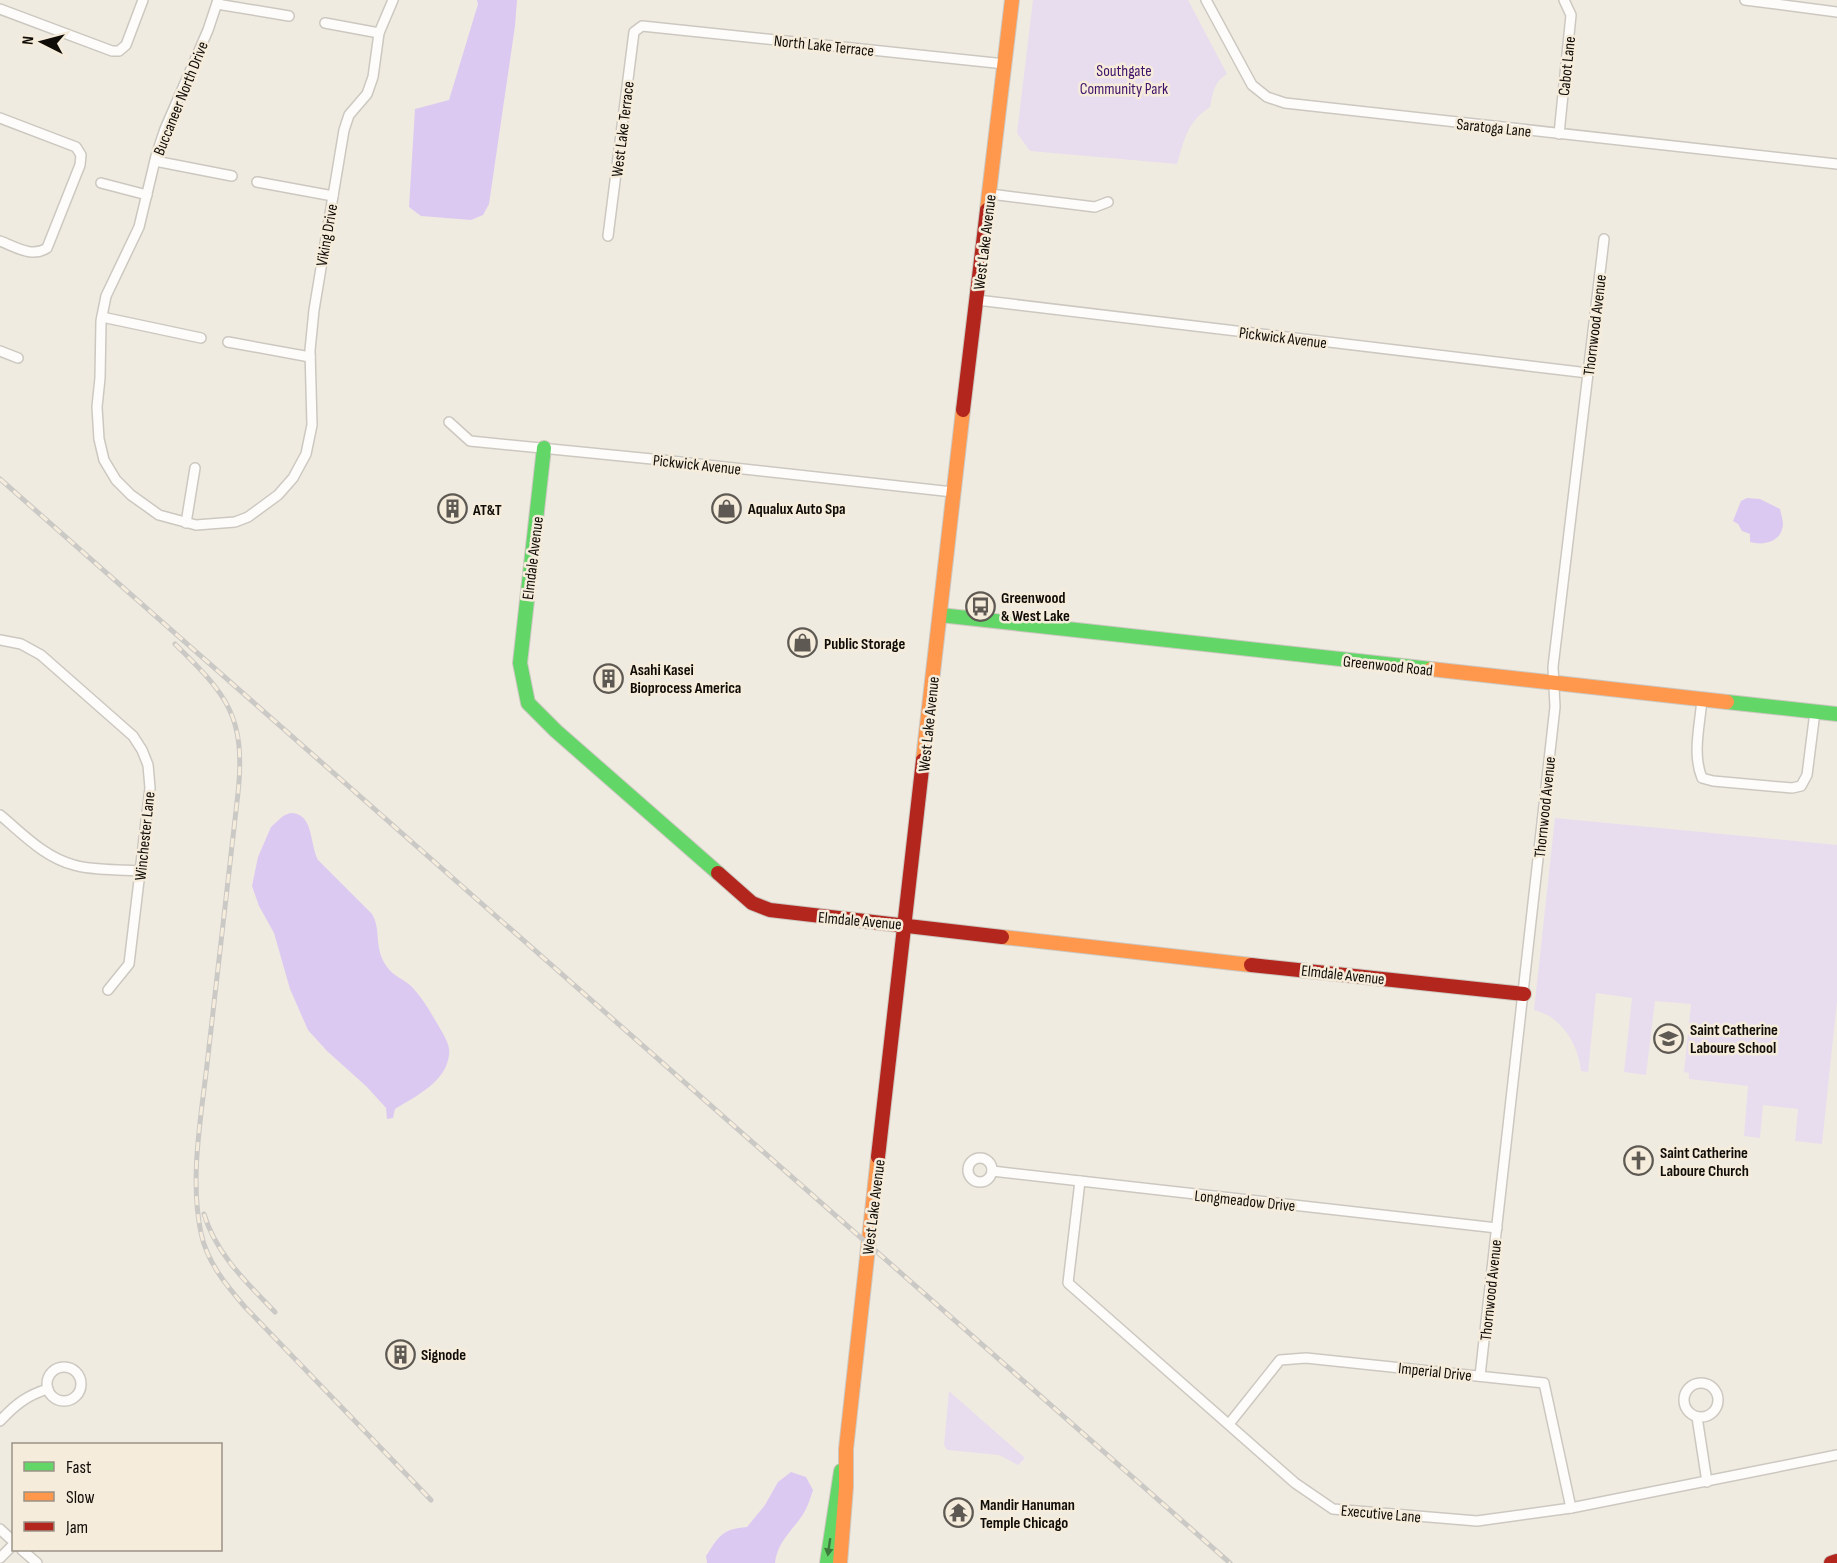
<svg xmlns="http://www.w3.org/2000/svg" width="1837" height="1563" font-family="'Sofia Sans Condensed',sans-serif">
<style>
.green{fill:#e8ddee}
.water{fill:#dcc9f1}
.lines{fill:none;stroke-linecap:round;stroke-linejoin:round}
.street-casing{stroke:#ccc8c0;stroke-width:12}
.fast-casing{stroke:#ccc8c0;stroke-width:16}
.slow-casing{stroke:#ccc8c0;stroke-width:16}
.jam-casing{stroke:#ccc8c0;stroke-width:16}
.street{stroke:#fdfcfa;stroke-width:9}
.fast{stroke:#63d668;stroke-width:14}
.slow{stroke:#ff974d;stroke-width:14}
.jam{stroke:#b3261e;stroke-width:14}
.rail-casing{stroke:#cbc9c6;stroke-width:5}
.rail{stroke:#f6ecdb;stroke-width:3;stroke-dasharray:9;stroke-linecap:butt}
.oneway{fill:#3e7b3c}
.labels{text-anchor:middle;stroke-width:5;stroke-linejoin:round;paint-order:stroke}
.street-label{font-size:16px;fill:#100c07;stroke:#f6ecdb}
.park-label{font-size:16px;fill:#401269;stroke:#f6ecdb}
.poi-label{font-size:16px;font-weight:bold;fill:#100c07;stroke:#f6ecdb;text-anchor:start}
</style>
<rect width="100%" height="100%" fill="#f0ebe1"/>
<g class="green">
<path d="M 1033,0 L 1188,0 L 1227,74 C 1214,82 1213,93 1210,107 C 1186,123 1185,139 1177,164 L 1030,151 L 1017,133 Z"/>
<path d="M 1555,818 L 1837,845 L 1837,1001 L 1822,1144 L 1795,1141 L 1798,1109 L 1763,1105 L 1760,1138 L 1744,1136 L 1748,1086 L 1689,1079 L 1689,1073 L 1684,1072 L 1691,1004 L 1655,1001 L 1646,1075 L 1624,1072 L 1632,998 L 1596,993 L 1588,1072 L 1581,1071 C 1579,1051 1569,1030 1552,1018 C 1547,1014 1539,1012 1534,1010 Z"/>
<polygon points="949,1391 1025,1458 1018,1465 999,1455 947,1450 944,1445"/>
</g>
<g class="water">
<polygon points="477,0 517,0 515,26 489,204 483,215 471,220 421,216 409,207 415,109 449,100 478,4"/>
<path d="M 1747,498 L 1760,499 L 1780,509 C 1781,514 1783,520 1783,524 C 1782,542 1764,546 1750,542 L 1750,534 L 1742,531 L 1738,524 L 1733,521 L 1741,501 Z"/>
<path d="M 290,813 C 314,813 309,842 318,860 L 372,914 C 382,931 373,947 387,967 C 393,976 404,979 412,987 C 423,999 430,1011 438,1025 C 443,1034 451,1045 449,1055 C 446,1082 416,1096 395,1109 L 393,1118 L 387,1119 L 386,1108 L 367,1087 L 327,1051 L 308,1030 L 290,989 L 274,933 L 259,906 L 252,886 L 258,857 L 271,827 L 283,816 Z"/>
<path d="M 791,1472 L 806,1477 L 813,1490 C 811,1496 809,1503 806,1509 C 797,1527 777,1540 775,1563 L 707,1563 L 706,1556 C 719,1536 722,1529 747,1527 L 765,1505 L 778,1482 Z"/>
</g>
<g class="lines">
<defs>
<g id="street">
<polyline points="218,0 208,30 165,129 156,156 139,227 106,296 101,321 100,378 97,407 99,439 104,460 116,480 131,495 159,515 196,525 235,522 248,517 278,495 293,478 306,454 312,425 310,350 314,310 344,130 349,115 367,94 373,77 379,33 393,0"/>
<polyline points="1206,0 1252,85 1267,97 1285,103 1837,164"/>
<polyline points="1745,0 1837,12"/>
<polyline points="217,4 289,16"/>
<polyline points="0,9 112,51 119,51 126,45 143,0"/>
<polyline points="325,23 379,33"/>
<path d="M 0,118 L 76,147 L 81,155 L 80,165 L 47,248 C 32,258 16,247 0,241"/>
<polyline points="1559,134 1571,15 1564,0"/>
<polyline points="155,161 232,176"/>
<polyline points="257,182 333,196"/>
<polyline points="101,183 147,195"/>
<polyline points="990,194 1095,207 1108,202"/>
<polyline points="608,236 634,32 642,26 1005,64"/>
<polyline points="977,300 1588,373"/>
<polyline points="102,317 201,338"/>
<polyline points="228,342 310,357"/>
<polyline points="0,351 18,358"/>
<polyline points="449,422 470,441 662,460 953,492"/>
<polyline points="186,523 195,468"/>
<polyline points="0,640 21,644 41,655 133,736 142,750 148,765 150,788 129,964 108,990"/>
<path d="M 1702,699 C 1700,725 1692,754 1702,778 L 1713,781 L 1792,788 L 1801,786 L 1807,775 L 1815,712"/>
<path d="M 0,815 C 23,834 44,857 74,865 C 94,871 119,869 140,871"/>
<circle cx="980" cy="1170" r="12"/>
<polyline points="992,1171 1497,1228"/>
<polyline points="1080,1181 1068,1283 1295,1483 1333,1509 1477,1521 1571,1508 1837,1455"/>
<circle cx="64" cy="1384" r="17"/>
<polyline points="1480,1376 1555,707 1553,667 1604,239"/>
<circle cx="1701" cy="1400" r="17"/>
<polyline points="1697,1417 1707,1482"/>
<path d="M 0,1421 C 15,1405 27,1395 48,1389"/>
<polyline points="1229,1424 1280,1360 1306,1358 1544,1383 1571,1508"/>
<polyline points="0,1529 14,1542"/>
<polyline points="22,1550 37,1563"/>
<polyline points="0,1558 14,1544"/>
</g>
<g id="fast">
<polyline points="544,448 520,663 528,703 556,731 718,873"/>
<polyline points="940,615 1431,669"/>
<polyline points="1727,702 1837,714"/>
<polyline points="827,1563 841,1471"/>
</g>
<g id="slow">
<polyline points="987,210 1012,0"/>
<polyline points="1431,669 1727,702"/>
<polyline points="923,760 963,410"/>
<polyline points="1002,937 1251,965"/>
<polyline points="840,1563 846,1487 846,1449 878,1157"/>
</g>
<g id="jam">
<polyline points="963,410 987,210"/>
<polyline points="718,873 752,903 770,910 1002,937"/>
<polyline points="1251,965 1524,994"/>
<polyline points="878,1157 923,760"/>
<polyline points="1831,1563 1837,1561"/>
</g>
</defs>
<use href="#street" class="street-casing"/>
<use href="#fast" class="fast-casing"/>
<use href="#slow" class="slow-casing"/>
<use href="#jam" class="jam-casing"/>
<use href="#street" class="street"/>
<use href="#fast" class="fast"/>
<use href="#slow" class="slow"/>
<use href="#jam" class="jam"/>
<defs>
<g id="rail">
<polyline points="0,479 1230,1563"/>
<path d="M 175,644 C 227,695 246,716 238,793 C 228,881 218,968 208,1056 C 202,1113 189,1176 201,1233 C 207,1262 226,1285 245,1307 L 431,1500"/>
<path d="M 204,1214 C 216,1254 247,1283 275,1312"/>
</g>
</defs>
<use href="#rail" class="rail-casing"/>
<use href="#rail" class="rail"/>
</g>
<defs><path id="oneway-solid" d="M-6-.8H1V-3.2L6.5 0L1 3.2V.8H-6Z" transform="scale(1.5)"/></defs>
<use class="oneway" href="#oneway-solid" transform="translate(829 1547) rotate(98)"/>
<defs>
<symbol id="shop-ring" viewBox="-11 -11 22 22"><circle r="9.5" fill="#f6ecdb" stroke="#5e5a53" stroke-width="1.5"/><path d="M-5-2.5h2.3a2.7 3.5 0 0 1 5.4 0H5L5.5 6h-11ZM-1.5-2.5h3a1.5 2.3 0 0 0-3 0Z" fill="#5e5a53"/></symbol>
<symbol id="building-ring" viewBox="-11 -11 22 22"><circle r="9.5" fill="#f6ecdb" stroke="#5e5a53" stroke-width="1.5"/><path d="M-4-6H4V6H1V3H-1V6H-4ZM-2.5-4.3h1.7v1.8h-1.7ZM.8-4.3h1.7v1.8H.8ZM-2.5-1h1.7V.8h-1.7ZM.8-1h1.7V.8H.8Z" fill="#5e5a53"/></symbol>
<symbol id="bus-ring" viewBox="-11 -11 22 22"><circle r="9.5" fill="#f6ecdb" stroke="#5e5a53" stroke-width="1.5"/><path d="M-5-6H5V4H4V6H2V4H-2V6H-4V4H-5ZM-3.5-4V0h7V-4ZM-3.5 1.2v1.5H-2V1.2ZM2 1.2v1.5H3.5V1.2Z" fill="#5e5a53"/></symbol>
<symbol id="school-ring" viewBox="-11 -11 22 22"><circle r="9.5" fill="#f6ecdb" stroke="#5e5a53" stroke-width="1.5"/><path d="M0-5L7-2L0 1L-7-2ZM-4 1L0 2.5L4 1V4Q0 6-4 4Z" fill="#5e5a53"/></symbol>
<symbol id="church-ring" viewBox="-11 -11 22 22"><circle r="9.5" fill="#f6ecdb" stroke="#5e5a53" stroke-width="1.5"/><path d="M-1.2-6h2.4v3.5h3.3v2.4h-3.3V6h-2.4V-.1h-3.3v-2.4h3.3Z" fill="#5e5a53"/></symbol>
<symbol id="temple-ring" viewBox="-11 -11 22 22"><circle r="9.5" fill="#f6ecdb" stroke="#5e5a53" stroke-width="1.5"/><path d="M0-6L5-2H3V0L6.5 2.5H4V6H1.5V3h-3V6H-4V2.5H-6.5L-3 0V-2H-5Z" fill="#5e5a53"/></symbol>
</defs>
<g fill-rule="evenodd">
<use href="#shop-ring" x="710" y="492" width="33" height="33"/>
<use href="#building-ring" x="436" y="492" width="33" height="33"/>
<use href="#bus-ring" x="964" y="590" width="33" height="33"/>
<use href="#shop-ring" x="786" y="626" width="33" height="33"/>
<use href="#building-ring" x="592" y="662" width="33" height="33"/>
<use href="#school-ring" x="1652" y="1022" width="33" height="33"/>
<use href="#church-ring" x="1622" y="1144" width="33" height="33"/>
<use href="#building-ring" x="384" y="1338" width="33" height="33"/>
<use href="#temple-ring" x="942" y="1496" width="33" height="33"/>
</g>
<g class="labels">
<g class="street-label">
<text transform="translate(824 45) rotate(6)" y="6">North Lake Terrace</text>
<text transform="translate(1566 66) rotate(-84)" y="6">Cabot Lane</text>
<text transform="translate(180 98) rotate(-68)" y="6">Buccaneer North Drive</text>
<text transform="translate(1494 127) rotate(6)" y="6">Saratoga Lane</text>
<text transform="translate(622 129) rotate(-83)" y="6">West Lake Terrace</text>
<text transform="translate(326 235) rotate(-80)" y="6">Viking Drive</text>
<text transform="translate(984 242) rotate(-83)" y="6">West Lake Avenue</text>
<text transform="translate(1594 325) rotate(-83)" y="6">Thornwood Avenue</text>
<text transform="translate(1283 337) rotate(7)" y="6">Pickwick Avenue</text>
<text transform="translate(697 464) rotate(6)" y="6">Pickwick Avenue</text>
<text transform="translate(532 558) rotate(-83)" y="6">Elmdale Avenue</text>
<text transform="translate(1388 665) rotate(6)" y="6">Greenwood Road</text>
<text transform="translate(928 724) rotate(-84)" y="6">West Lake Avenue</text>
<text transform="translate(1544 807) rotate(-84)" y="6">Thornwood Avenue</text>
<text transform="translate(144 836) rotate(-84)" y="6">Winchester Lane</text>
<text transform="translate(860 920) rotate(5)" y="6">Elmdale Avenue</text>
<text transform="translate(1343 974) rotate(6)" y="6">Elmdale Avenue</text>
<text transform="translate(1245 1200) rotate(6)" y="6">Longmeadow Drive</text>
<text transform="translate(873 1207) rotate(-83)" y="6">West Lake Avenue</text>
<text transform="translate(1490 1290) rotate(-84)" y="6">Thornwood Avenue</text>
<text transform="translate(1435 1371) rotate(6)" y="6">Imperial Drive</text>
<text transform="translate(1381 1513) rotate(5)" y="6">Executive Lane</text>
</g>
<g class="park-label">
<text x="1124" y="76">Southgate<tspan x="1124" dy="18">Community Park</tspan></text>
</g>
<g class="poi-label">
<text x="748" y="514">Aqualux Auto Spa</text>
<text x="473" y="515">AT&amp;T</text>
<text x="1001" y="603">Greenwood<tspan x="1001" dy="18">&amp; West Lake</tspan></text>
<text x="824" y="649">Public Storage</text>
<text x="630" y="675">Asahi Kasei<tspan x="630" dy="18">Bioprocess America</tspan></text>
<text x="1690" y="1035">Saint Catherine<tspan x="1690" dy="18">Laboure School</tspan></text>
<text x="1660" y="1158">Saint Catherine<tspan x="1660" dy="18">Laboure Church</tspan></text>
<text x="421" y="1360">Signode</text>
<text x="980" y="1510">Mandir Hanuman<tspan x="980" dy="18">Temple Chicago</tspan></text>
</g>
</g>
<rect x="12" y="1443" width="210" height="108" fill="#f6ecdb" stroke="#9a9286" stroke-width="1.5"/>
<rect x="24" y="1462" width="30" height="9" fill="#63d668" stroke="#9a9286" stroke-width="1.5"/>
<text x="66" y="1473" font-size="18" fill="#100c07">Fast</text>
<rect x="24" y="1492" width="30" height="9" fill="#ff974d" stroke="#9a9286" stroke-width="1.5"/>
<text x="66" y="1503" font-size="18" fill="#100c07">Slow</text>
<rect x="24" y="1522" width="30" height="9" fill="#b3261e" stroke="#9a9286" stroke-width="1.5"/>
<text x="66" y="1533" font-size="18" fill="#100c07">Jam</text>
<g transform="translate(42 42) rotate(276)" stroke="#f6ecdb" stroke-width="4.5" paint-order="stroke">
<path d="M0-4.5L10 22L0 15L-10 22Z" fill="#100c07"/>
<text y="-9" font-size="16" font-weight="bold" text-anchor="middle" fill="#100c07">N</text>
</g>
</svg>
